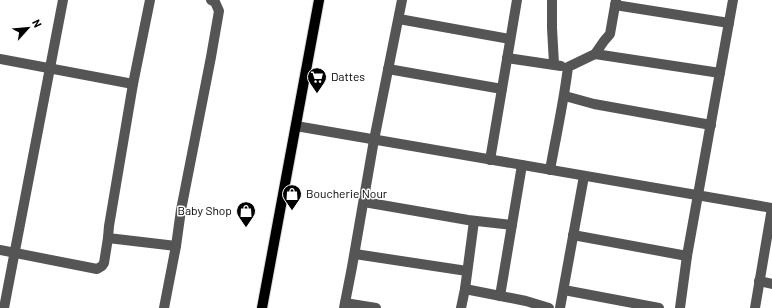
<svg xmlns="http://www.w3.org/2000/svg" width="772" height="308" font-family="Barlow,sans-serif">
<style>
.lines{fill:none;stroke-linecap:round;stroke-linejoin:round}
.major-casing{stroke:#dbdbdb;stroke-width:12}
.minor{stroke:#555;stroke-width:10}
.major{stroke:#000;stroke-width:10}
.labels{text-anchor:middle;stroke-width:3;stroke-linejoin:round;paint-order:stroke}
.poi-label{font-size:12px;fill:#000;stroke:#fff;text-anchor:start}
</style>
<rect width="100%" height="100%" fill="#fff"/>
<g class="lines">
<defs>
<polyline id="major" points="262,308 319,0"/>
</defs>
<use href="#major" class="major-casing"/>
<g class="minor">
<polyline points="150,0 133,84 109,226 108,238 176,246"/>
<polyline points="552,0 552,28 554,64"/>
<polyline points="615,5 729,23"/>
<polyline points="399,19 510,39"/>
<polyline points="595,54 720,73"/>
<polyline points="507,58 561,66"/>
<polyline points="0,59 133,84"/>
<polyline points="388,69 502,89"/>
<polyline points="565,96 594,104 711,125"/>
<polyline points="296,126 772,208"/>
<polyline points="490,160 517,0"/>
<path d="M 550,170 C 556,136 564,101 568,67 L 595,54 L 604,41 L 610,34 L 616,0"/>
<polyline points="364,202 468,220 512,225"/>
<polyline points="573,235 687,256"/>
<polyline points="0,250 97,269 102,266 104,263 108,238"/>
<polyline points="355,254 467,271"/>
<polyline points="759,281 772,284"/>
<polyline points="465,289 526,301 549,308"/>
<polyline points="564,290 659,308"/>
<polyline points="500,296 522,165"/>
<polyline points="345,303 376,308"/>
<polyline points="4,308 63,0"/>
<polyline points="164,308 176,246 181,210 211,57 219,11 215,2 211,0"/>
<polyline points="344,308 352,267 374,140 402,0"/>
<polyline points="461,308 465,289 474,221"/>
<polyline points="560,308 584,176"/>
<polyline points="680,308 687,256 733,0"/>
<polyline points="755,308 772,208"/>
</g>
<use href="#major" class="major"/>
</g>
<defs>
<symbol id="supermarket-pin" viewBox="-11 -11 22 30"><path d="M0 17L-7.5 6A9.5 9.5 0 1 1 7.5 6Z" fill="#000" stroke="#fff"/><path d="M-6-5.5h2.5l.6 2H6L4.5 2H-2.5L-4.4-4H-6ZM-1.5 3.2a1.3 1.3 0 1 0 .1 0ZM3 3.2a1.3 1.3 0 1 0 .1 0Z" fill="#fff"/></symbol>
<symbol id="shop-pin" viewBox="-11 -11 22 30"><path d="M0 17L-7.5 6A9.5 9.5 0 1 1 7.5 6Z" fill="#000" stroke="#fff"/><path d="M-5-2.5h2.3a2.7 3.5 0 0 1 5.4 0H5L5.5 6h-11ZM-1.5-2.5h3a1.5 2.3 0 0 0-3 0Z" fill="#fff"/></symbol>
</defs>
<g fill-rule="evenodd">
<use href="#supermarket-pin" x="306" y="66" width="22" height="30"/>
<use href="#shop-pin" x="281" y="183" width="22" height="30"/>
<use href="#shop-pin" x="235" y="200" width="22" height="30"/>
</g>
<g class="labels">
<g class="poi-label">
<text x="331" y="81">Dattes</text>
<text x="306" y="198">Boucherie Nour</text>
<text x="232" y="215" text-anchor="end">Baby Shop</text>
</g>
</g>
<g transform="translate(28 28) rotate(63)" stroke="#ffffff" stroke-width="3" paint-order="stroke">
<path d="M0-3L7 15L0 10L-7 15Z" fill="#000000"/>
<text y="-6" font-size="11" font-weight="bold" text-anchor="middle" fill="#000000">N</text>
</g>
</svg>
